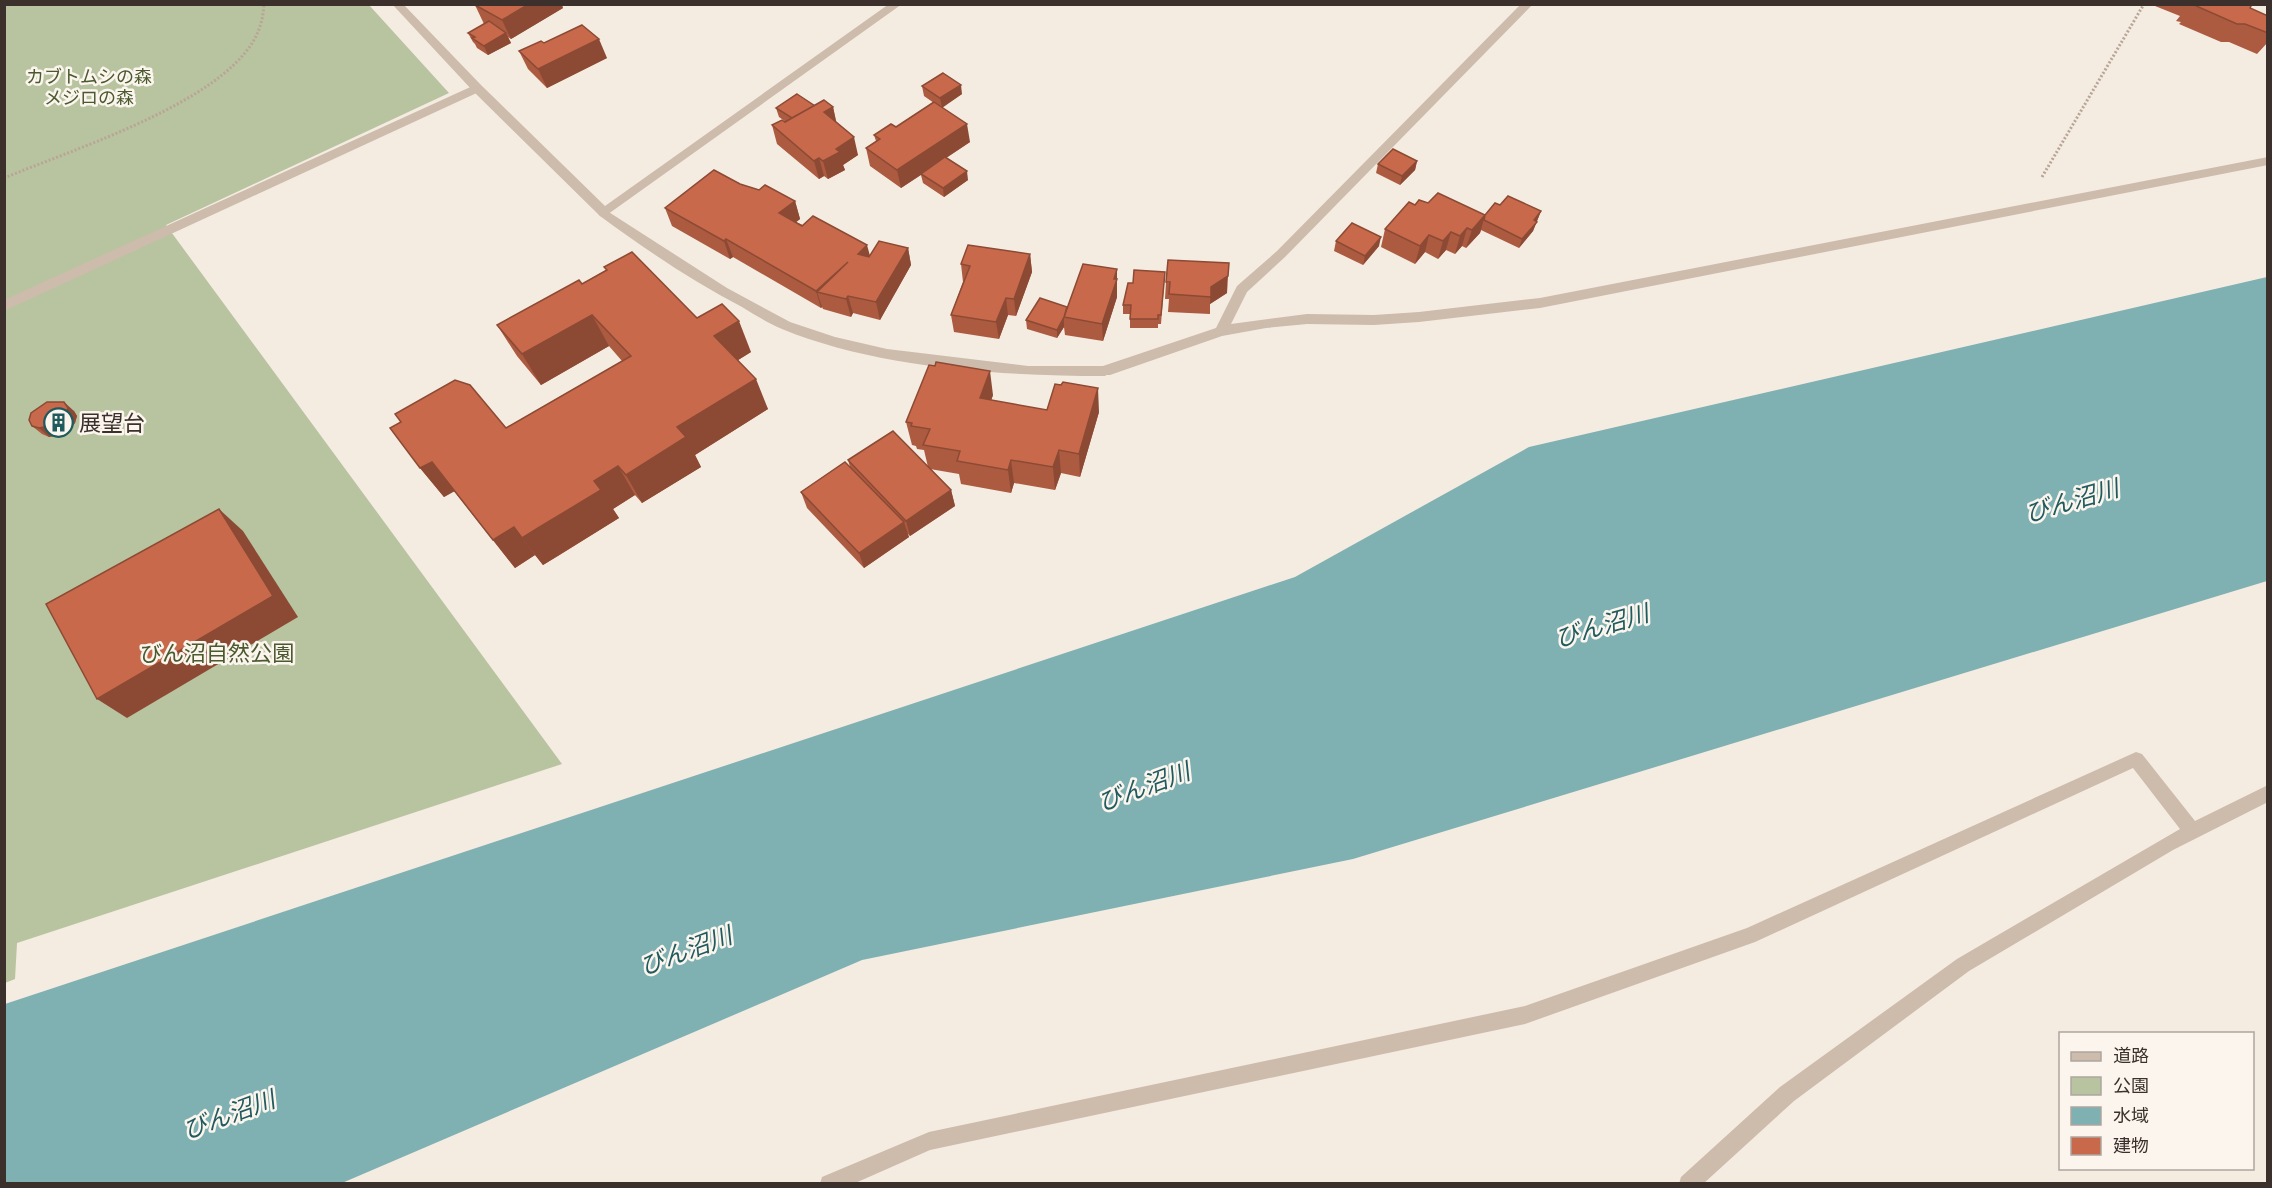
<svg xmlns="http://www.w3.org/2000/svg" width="2272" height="1188" font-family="'Titillium Web','Noto Sans JP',sans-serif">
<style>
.green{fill:#b8c4a0}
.water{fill:#7fb0b2}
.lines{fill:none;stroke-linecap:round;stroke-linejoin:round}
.path{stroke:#b9a596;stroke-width:3;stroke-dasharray:2 2;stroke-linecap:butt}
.service{fill:#cdbbac;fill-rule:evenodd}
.minor{fill:#cdbbac;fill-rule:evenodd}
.tertiary{fill:#cdbbac;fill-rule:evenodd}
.wall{fill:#ac5a40}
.shaded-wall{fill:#8c4a34}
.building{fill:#c8694b;stroke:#8c4a34;stroke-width:1.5}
.labels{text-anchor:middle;stroke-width:5;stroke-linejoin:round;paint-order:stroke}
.far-park-label{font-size:18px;fill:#4a5a2e;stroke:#fbf5ee}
.poi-label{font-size:22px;fill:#3b302b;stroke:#fbf5ee;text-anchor:start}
.park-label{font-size:22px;fill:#4a5a2e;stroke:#fbf5ee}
.water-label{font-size:24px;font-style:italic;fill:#1f5a5e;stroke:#fbf5ee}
</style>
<rect width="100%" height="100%" fill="#f4ebe1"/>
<polygon class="green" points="5,5 369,5 449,93 166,225 562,764 17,943 15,979 5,983"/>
<polygon class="water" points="2267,277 2267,581 1353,859 862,960 342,1183 5,1183 5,1004 1295,577 1529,447"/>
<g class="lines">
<g class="path">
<polyline points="2042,177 2144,4"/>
<path d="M 4,178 C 72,150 197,110 244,54 C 257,39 263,23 264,4"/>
</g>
<polygon class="service" points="477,84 481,85 481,91 4,311 4,300"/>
<g class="minor">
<polygon points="392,4 403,4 481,85 605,206 889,4 902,4 604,217 600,216 473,91"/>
<polygon points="1521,4 1533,4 1285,257 1247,292 1231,324 1307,314 1374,315 1419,312 1540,298 2268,157 2268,165 1540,308 1419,322 1374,325 1307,324 1266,328 1222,336 1110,375 1100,375 1098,371 1100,367 1216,328 1237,286 1277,251"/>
<polygon points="2136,752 2142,754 2195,821 2268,785 2268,802 2173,850 1969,971 1794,1101 1703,1184 1679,1184 1681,1177 1780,1087 1957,959 2180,829 2133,768 1755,942 1525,1024 930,1150 853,1184 820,1184 822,1177 929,1132 1525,1006 1747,928"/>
</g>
<path class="tertiary" d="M 604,209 L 727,288 L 790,322 L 835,337 L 887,349 L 1028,366 L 1105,366 L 1112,371 L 1105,376 C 1002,376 877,368 782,329 C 768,323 755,315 742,307 C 692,281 645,249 600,216 L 598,213 Z"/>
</g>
<g class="wall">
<polygon points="2156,4 2252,4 2250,8 2265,15 2268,12 2268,42 2257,54 2229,42 2221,42 2179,24 2181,22 2176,21 2180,16 2155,6"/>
<polygon points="475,5 563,8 511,39 508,37 511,43 488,55 477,48 475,44 473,42 468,33 484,24"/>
<polygon points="544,43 607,58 547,88 528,69 519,51"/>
<polygon points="922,86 962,94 942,107 970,142 946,158 968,180 944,197 923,183 921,175 901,188 870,166 866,148 876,141 874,135 896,127 934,103 924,96"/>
<polygon points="815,106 833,107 836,122 858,155 843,165 845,170 828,179 824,176 819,179 777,144 772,125 786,122 779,117 776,108"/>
<polygon points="1417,161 1415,170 1400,185 1376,173 1378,164"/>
<polygon points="795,201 800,219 796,222 870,255 908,248 911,265 880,320 853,313 851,317 823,309 822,307 821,308 733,257 730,259 672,226 665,208"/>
<polygon points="1428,203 1485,215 1500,205 1541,211 1533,231 1519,248 1481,230 1480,233 1466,248 1462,246 1455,254 1446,250 1438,259 1425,252 1415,264 1381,247 1385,229 1415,205"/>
<polygon points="1336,241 1379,246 1363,265 1334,251"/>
<polygon points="1030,254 1032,272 1016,316 1008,315 999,339 954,332 951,315 963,282 961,264"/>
<polygon points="604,267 697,318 751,352 738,360 768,409 695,455 701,467 642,503 635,495 613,509 619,518 558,556 543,565 535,555 515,568 454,491 444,497 420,468 506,428 622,361 609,346 541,385 517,356 497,325 582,284 606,270"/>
<polygon points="1165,272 1161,324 1158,324 1158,328 1130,328 1130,314 1123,314 1123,305 1133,283"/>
<polygon points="1166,282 1227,293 1210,304 1210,314 1168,312 1169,299 1165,299"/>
<polygon points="1117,297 1103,341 1065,335 1064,327 1057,338 1027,329 1026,320 1067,307"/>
<polygon points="993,395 991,400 1047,410 1099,412 1080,477 1061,473 1055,490 1014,483 1011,493 961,484 959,474 930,469 951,490 955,506 910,536 907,533 909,537 864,568 807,508 801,492 850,467 848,460 928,467 924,450 917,449 916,446 912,445 906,422"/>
<polygon points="74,411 77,416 75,423 69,430 59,435 49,437 42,434 32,426"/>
</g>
<g class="shaded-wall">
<polygon points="529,4 562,4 563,8 511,39 502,20"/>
<polygon points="506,33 511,43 488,55 484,46"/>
<polygon points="599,39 607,58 547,88 538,69"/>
<polygon points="961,85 962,94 942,108 940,98"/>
<polygon points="833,107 837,125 824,112"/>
<polygon points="967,124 970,142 901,188 897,170"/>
<polygon points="854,137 858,155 843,165 845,170 828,179 823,161 836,149"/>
<polygon points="819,158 824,176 819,179 814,161"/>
<polygon points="1417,161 1415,170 1400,185 1402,176"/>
<polygon points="967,171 968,180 944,197 943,188"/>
<polygon points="795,201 800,219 785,231 779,213"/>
<polygon points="1541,211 1533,231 1519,248 1522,239 1534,220"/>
<polygon points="1485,215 1480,233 1466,248 1472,230"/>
<polygon points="1467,228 1462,246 1455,254 1460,236"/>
<polygon points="1451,232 1446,250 1438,259 1443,241"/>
<polygon points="1429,235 1425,252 1415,264 1420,246"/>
<polygon points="1381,237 1379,246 1363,265 1365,256"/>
<polygon points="726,239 733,257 730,259 724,241"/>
<polygon points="867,245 872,263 858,254"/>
<polygon points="908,248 911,265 880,320 876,302"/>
<polygon points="1030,254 1032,272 1016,316 1014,299"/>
<polygon points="848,262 817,292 822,307 821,308 816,291"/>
<polygon points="1117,269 1117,297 1103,341 1102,324"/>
<polygon points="1228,276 1227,293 1210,304 1211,287"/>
<polygon points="848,296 853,313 851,317 846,299"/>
<polygon points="1006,298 1008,315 999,339 996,322"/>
<polygon points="592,315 609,346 541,385 522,354"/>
<polygon points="1064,318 1064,327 1057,338 1057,330"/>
<polygon points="739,321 751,352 727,367 714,336"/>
<polygon points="990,371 993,395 984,422 980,398"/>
<polygon points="756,379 768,409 695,455 701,467 642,503 626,475 677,427"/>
<polygon points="1098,388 1099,412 1080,477 1079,454"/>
<polygon points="64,402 74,411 77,416 75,423 69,430 59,435 49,437 39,428"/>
<polygon points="1059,450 1061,473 1055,490 1053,467"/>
<polygon points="1011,460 1014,483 1011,493 1008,470"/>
<polygon points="432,462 455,491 444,497 420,468"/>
<polygon points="618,466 635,495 613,509 619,518 543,565 522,538 594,481"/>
<polygon points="951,490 955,506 910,536 906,521"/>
<polygon points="219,509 243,531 298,617 127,718 97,699"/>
<polygon points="904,522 909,537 864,568 859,553"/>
<polygon points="514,527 535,555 515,568 493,540"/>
</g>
<g class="building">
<polygon points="476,4 529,4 502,20 475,5"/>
<polygon points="2195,4 2252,4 2250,8 2268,16 2268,33 2245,24 2237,24 2194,5"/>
<polygon points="489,21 506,33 484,46 472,38 475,37 468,33"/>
<polygon points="582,25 599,39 538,69 519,51 541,41 544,43"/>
<polygon points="943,73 961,85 940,98 922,86"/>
<polygon points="797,94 815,106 792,118 776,108"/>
<polygon points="824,100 833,107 824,112 854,137 836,149 840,152 823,161 819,158 814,161 772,125 782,120 785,122"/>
<polygon points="934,102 967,124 897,170 866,148 880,139 874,135 891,124 896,127"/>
<polygon points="1393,149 1417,161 1402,176 1378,164"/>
<polygon points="945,157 967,171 943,188 921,174"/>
<polygon points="714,170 740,184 759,190 765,185 795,201 779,213 802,226 813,216 867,245 858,254 869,257 879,241 908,248 876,302 848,296 846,299 817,292 848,262 816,291 726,239 724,241 665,208"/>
<polygon points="1438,193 1485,215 1472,230 1467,228 1460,236 1451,232 1443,241 1429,235 1420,246 1385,229 1409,202 1415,205 1419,200 1428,203"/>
<polygon points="1508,196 1541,211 1534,220 1537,222 1522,239 1484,220 1485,215 1495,203 1500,205"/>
<polygon points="1352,223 1381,237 1365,256 1336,241"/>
<polygon points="968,245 1030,254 1014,299 1006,298 996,322 951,315 970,266 961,264"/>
<polygon points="632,252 697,318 722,304 739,321 714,336 756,379 677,427 686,437 626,475 618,466 594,481 601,490 538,528 522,538 514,527 493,540 432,462 420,468 390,428 401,422 395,414 455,380 470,385 506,428 631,356 592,315 522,354 497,325 579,280 582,284 607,270 604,267"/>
<polygon points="1168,260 1229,263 1228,276 1211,287 1211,297 1169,294 1170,282 1166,282"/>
<polygon points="1083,264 1117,269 1114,279 1117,279 1102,324 1064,317"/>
<polygon points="1134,270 1165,272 1161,315 1158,315 1158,319 1130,319 1131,305 1123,305 1128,283 1133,283"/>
<polygon points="1040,298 1067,307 1064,317 1057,330 1026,320"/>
<polygon points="936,362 990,371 980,398 1047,410 1055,384 1061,385 1063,382 1098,388 1079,454 1059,450 1053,467 1011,460 1008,470 957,461 960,451 923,445 930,429 911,426 912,423 906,422 929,365 935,366"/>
<polygon points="47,402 64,402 68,408 65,415 59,422 49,426 39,428 32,426 29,420 31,413"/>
<polygon points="893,431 951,490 906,521 848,460"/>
<polygon points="845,462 904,522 859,553 801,492"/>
<polygon points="219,509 273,596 97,699 46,604"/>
</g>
<defs>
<symbol id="building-ring" viewBox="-11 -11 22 22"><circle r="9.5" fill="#fbf5ee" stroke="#1f5a5e" stroke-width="1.5"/><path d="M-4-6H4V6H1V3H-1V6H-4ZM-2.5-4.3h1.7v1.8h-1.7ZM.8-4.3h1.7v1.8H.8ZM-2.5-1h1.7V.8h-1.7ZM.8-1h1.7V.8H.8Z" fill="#1f5a5e"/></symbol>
</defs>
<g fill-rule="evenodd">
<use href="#building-ring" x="42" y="406" width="33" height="33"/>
</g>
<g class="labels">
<g class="far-park-label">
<text x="89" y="83">カブトムシの森<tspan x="89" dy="21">メジロの森</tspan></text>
</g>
<g class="poi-label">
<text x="79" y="431">展望台</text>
</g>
<g class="park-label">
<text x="217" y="661">びん沼自然公園</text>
</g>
<g class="water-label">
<text transform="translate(2072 501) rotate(-16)" y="8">びん沼川</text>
<text transform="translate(1602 626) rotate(-16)" y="8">びん沼川</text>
<text transform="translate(1144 787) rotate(-20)" y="8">びん沼川</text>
<text transform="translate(686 951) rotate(-20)" y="8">びん沼川</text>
<text transform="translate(229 1115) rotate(-20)" y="8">びん沼川</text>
</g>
</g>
<rect width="2272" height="1188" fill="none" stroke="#3b302b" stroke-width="12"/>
<rect x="2059" y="1032" width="195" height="138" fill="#fbf5ee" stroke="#aea6a0" stroke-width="1.5"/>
<rect x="2071" y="1052" width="30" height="9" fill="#cdbbac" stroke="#aea6a0" stroke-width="1.5"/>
<text x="2113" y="1062" font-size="18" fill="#3b302b">道路</text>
<rect x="2071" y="1077" width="30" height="18" fill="#b8c4a0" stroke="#aea6a0" stroke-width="1.5"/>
<text x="2113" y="1092" font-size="18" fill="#3b302b">公園</text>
<rect x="2071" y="1107" width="30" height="18" fill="#7fb0b2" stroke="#aea6a0" stroke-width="1.5"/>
<text x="2113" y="1122" font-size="18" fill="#3b302b">水域</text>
<rect x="2071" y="1137" width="30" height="18" fill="#c8694b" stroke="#aea6a0" stroke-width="1.5"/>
<text x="2113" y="1152" font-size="18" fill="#3b302b">建物</text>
</svg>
